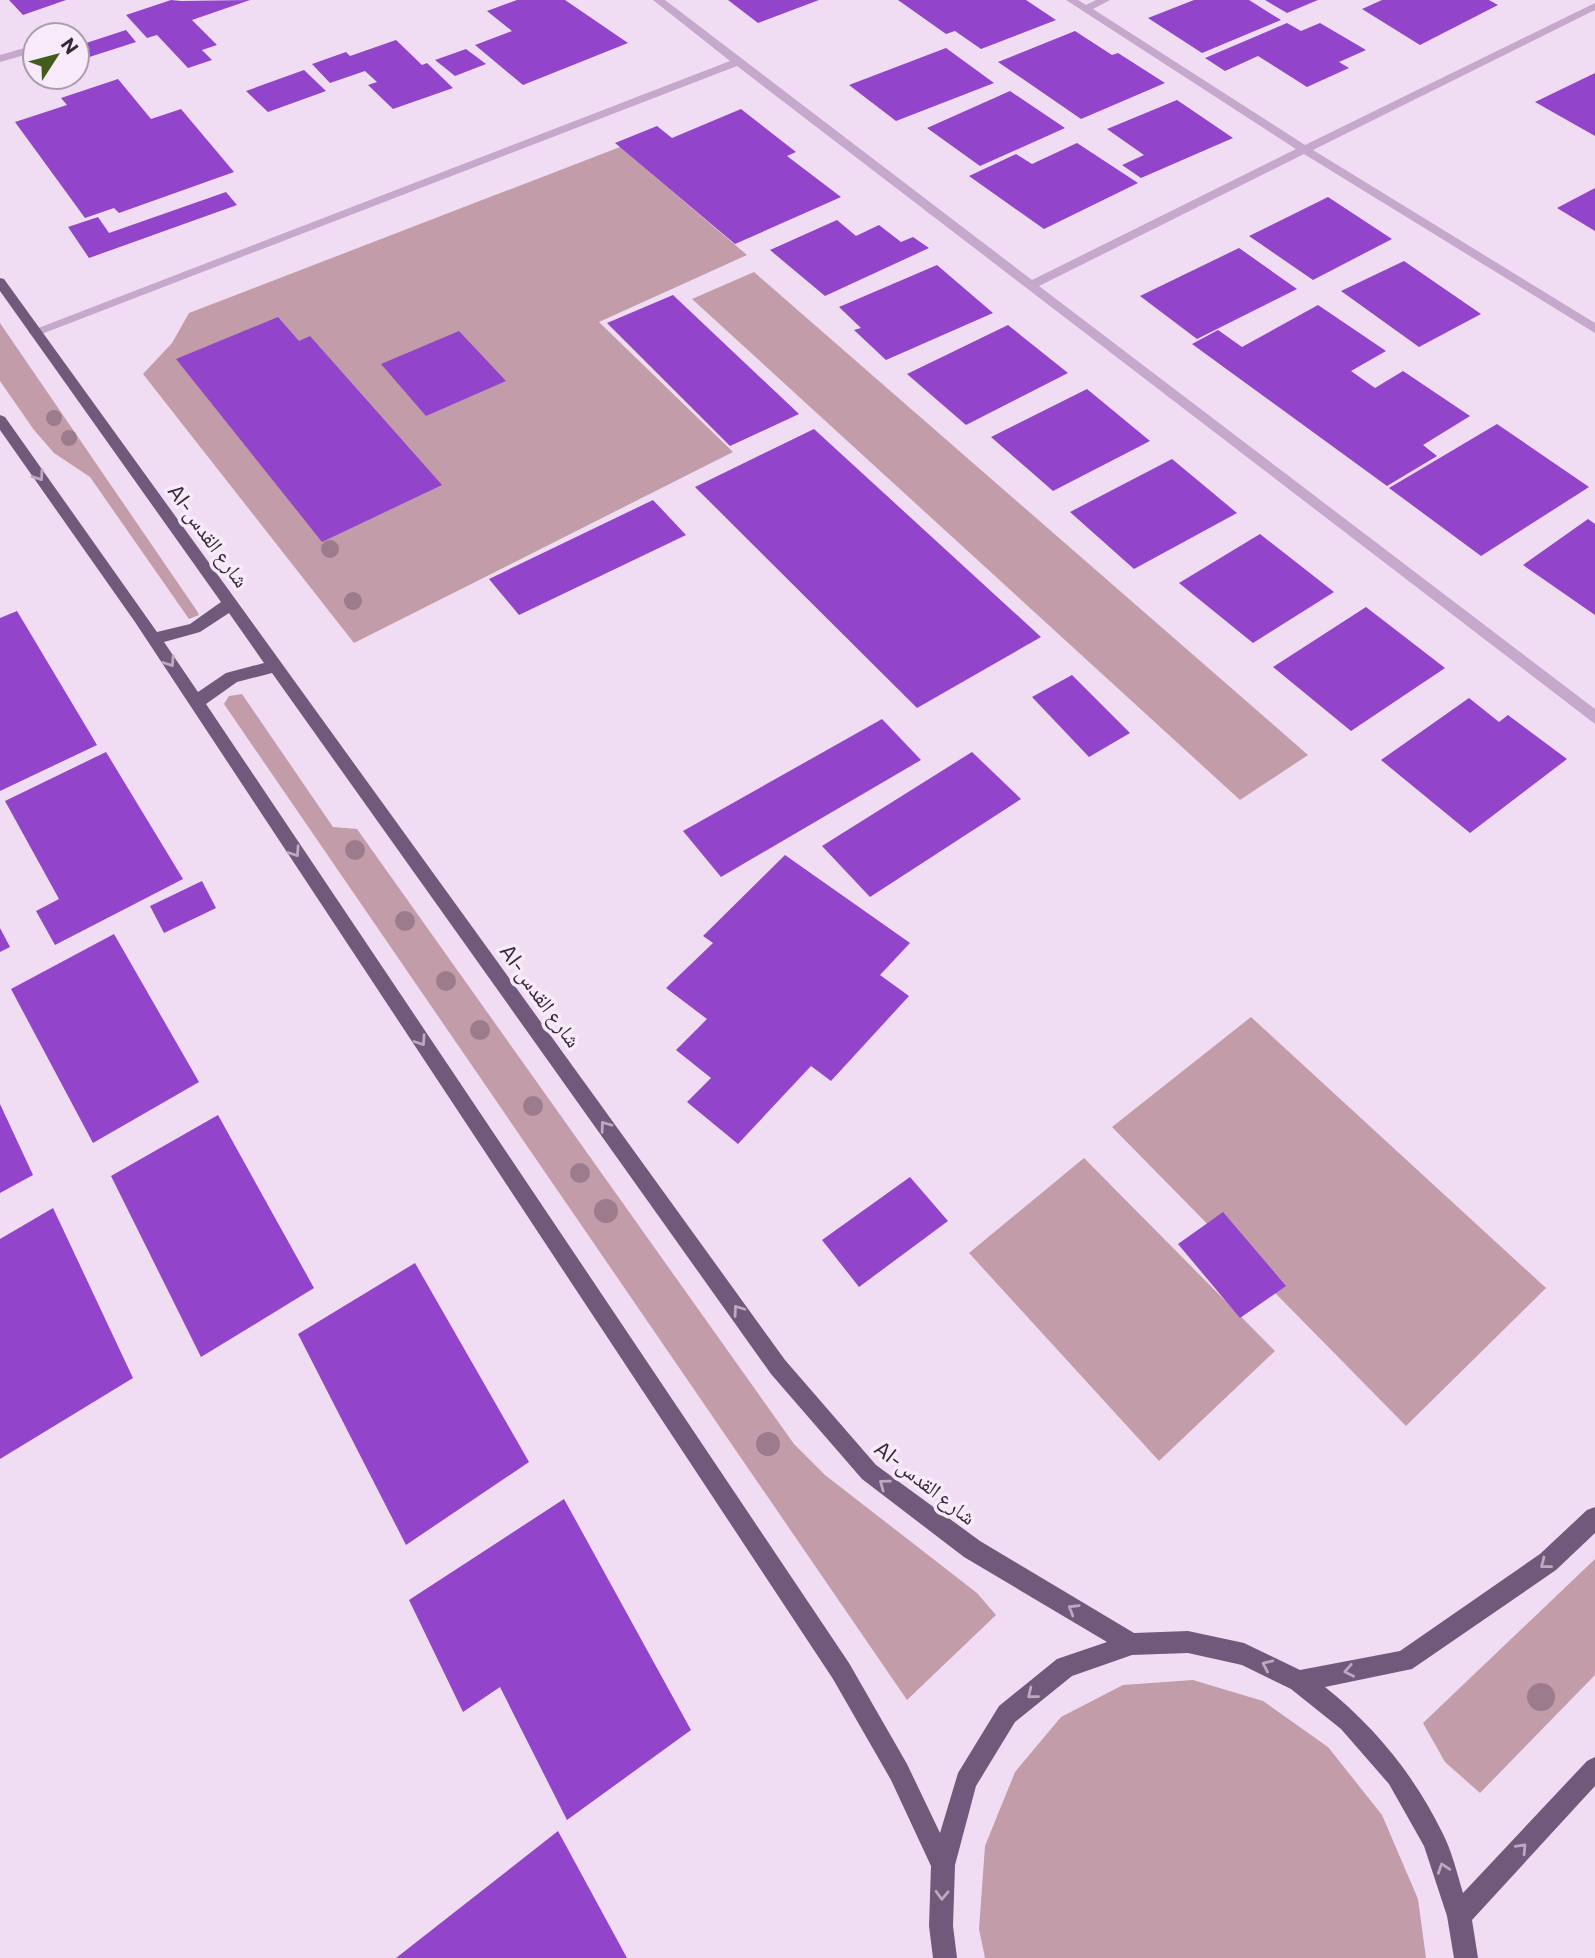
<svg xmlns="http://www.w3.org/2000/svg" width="1595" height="1958" font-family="Commissioner,'Noto Naskh Arabic',sans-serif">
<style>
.green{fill:#c39ca9}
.building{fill:#9244ca}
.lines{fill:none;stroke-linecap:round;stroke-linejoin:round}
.minor{fill:#c5a8cc;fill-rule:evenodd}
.major{fill:#70597b;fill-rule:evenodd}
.tree{fill:#9c7b8c}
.oneway{stroke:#bba9c1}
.labels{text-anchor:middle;stroke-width:7;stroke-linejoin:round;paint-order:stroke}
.street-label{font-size:21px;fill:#332938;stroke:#f8eafa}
</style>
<rect width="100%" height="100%" fill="#f0ddf3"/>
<g class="green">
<polygon points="620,147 747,255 599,322 733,452 354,643 143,374 172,343 189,313"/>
<polygon points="754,272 1308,755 1240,800 692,299"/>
<polygon points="0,323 197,611 199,615 189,619 90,477 54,453 34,430 0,381"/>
<polygon points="242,694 333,827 357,829 794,1444 825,1475 977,1593 996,1615 907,1700 224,704 229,696"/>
<polygon points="1251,1017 1546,1288 1406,1426 1112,1127"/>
<polygon points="1084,1158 1275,1351 1159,1461 969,1253"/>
<polygon points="1595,1559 1595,1675 1480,1793 1445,1762 1423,1723"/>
<polygon points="1193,1680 1263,1701 1328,1747 1382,1815 1418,1899 1426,1958 985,1958 979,1929 985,1846 1015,1772 1061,1717 1123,1685"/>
</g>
<g class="building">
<polygon points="9,0 66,0 23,15"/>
<polygon points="171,0 181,1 250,0 192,20 217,45 202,50 212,60 188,68 157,35 147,38 126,15"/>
<polygon points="517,0 565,0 628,43 523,85 475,45 512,31 487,11"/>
<polygon points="728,0 819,0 758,23"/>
<polygon points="898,0 1026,0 1056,20 981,49 955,31 946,34"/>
<polygon points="1194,0 1249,0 1281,20 1202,53 1148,18"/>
<polygon points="1265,0 1318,0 1287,13"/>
<polygon points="1382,0 1489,0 1498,5 1420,45 1362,9"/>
<polygon points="1287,23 1301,31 1320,23 1366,50 1339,62 1349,68 1307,87 1258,56 1225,71 1205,58"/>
<polygon points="126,30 136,42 77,61 77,46"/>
<polygon points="1075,31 1112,55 1118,53 1165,83 1081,119 998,62"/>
<polygon points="396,40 422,65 427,63 453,88 393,109 368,85 377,82 365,71 330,83 312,64 346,52 350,56"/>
<polygon points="946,48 994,83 896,121 849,85"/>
<polygon points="466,49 486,64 455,76 435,60"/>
<polygon points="304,70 326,91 268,112 246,91"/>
<polygon points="1595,73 1595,136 1535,102"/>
<polygon points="118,79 151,119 181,109 234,172 119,213 114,208 85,218 15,122 67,105 61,98"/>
<polygon points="1010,91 1065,128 980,166 927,128"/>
<polygon points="1177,100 1233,138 1141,178 1122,165 1144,155 1107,129"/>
<polygon points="741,109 796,152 787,156 841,197 735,244 615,143 657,126 672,138"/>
<polygon points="1077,143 1138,183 1044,229 969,176 1016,154 1032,164"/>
<polygon points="1595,188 1595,231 1557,208"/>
<polygon points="226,192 237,205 89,258 68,227 98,217 109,233"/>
<polygon points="1328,197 1392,239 1313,280 1249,236"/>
<polygon points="837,220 856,236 879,225 901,242 913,237 929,248 825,296 770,250"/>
<polygon points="1239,248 1297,289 1197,339 1140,296"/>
<polygon points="1404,261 1481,314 1419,347 1341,291"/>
<polygon points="937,265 993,313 886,360 854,330 861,328 839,307"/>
<polygon points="673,295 799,414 730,446 607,323"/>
<polygon points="1318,305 1386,351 1351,371 1375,388 1403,371 1470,416 1423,445 1437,456 1387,486 1192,344 1218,330 1242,347"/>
<polygon points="278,317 299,341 310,336 442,485 322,542 176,359"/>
<polygon points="1008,325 1068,373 966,425 907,374"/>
<polygon points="459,331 506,381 426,416 381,364"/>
<polygon points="1087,389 1150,441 1053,491 991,437"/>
<polygon points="1497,424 1589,487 1481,556 1389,488"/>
<polygon points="814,429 1041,637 917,708 695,487"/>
<polygon points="1172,459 1237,513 1134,569 1070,512"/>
<polygon points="653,500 686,535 519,615 489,579"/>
<polygon points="1588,519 1595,524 1595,615 1523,565"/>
<polygon points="1260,534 1334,592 1253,643 1179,583"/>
<polygon points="1366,607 1445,668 1351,731 1273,667"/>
<polygon points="17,611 97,745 0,791 0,618"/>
<polygon points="1072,675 1130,733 1089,757 1032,697"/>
<polygon points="1469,698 1499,722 1508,715 1567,759 1470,833 1381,760"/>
<polygon points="882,719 921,760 721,877 683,831"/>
<polygon points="106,752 183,879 55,945 36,911 59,899 5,801"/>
<polygon points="972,752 1021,799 870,897 822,846"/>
<polygon points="785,855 910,943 880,975 909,996 831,1081 811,1066 738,1144 687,1102 711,1078 676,1050 707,1019 666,988 713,943 703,936"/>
<polygon points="202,881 216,908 164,933 150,906"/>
<polygon points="0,928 10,947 0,952"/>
<polygon points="114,934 199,1082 93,1143 11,989"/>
<polygon points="0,1104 33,1175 0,1193"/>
<polygon points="218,1115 314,1288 201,1357 111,1176"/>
<polygon points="910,1177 948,1221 859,1287 822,1240"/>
<polygon points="53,1208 133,1378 0,1459 0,1239"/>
<polygon points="1223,1212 1286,1286 1240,1318 1178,1244"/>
<polygon points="415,1263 529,1462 406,1545 298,1334"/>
<polygon points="564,1499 691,1730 567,1820 500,1687 463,1712 409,1600"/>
<polygon points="558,1831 627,1958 396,1958"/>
</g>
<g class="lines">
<g class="minor">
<polygon points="653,0 665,0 1032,280 1296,149 1066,0 1078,0 1086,5 1096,0 1110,0 1093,9 1305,145 1595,3 1595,10 1313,150 1595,323 1595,333 1304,154 1039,286 1595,709 1595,724 737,66 39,335 34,336 28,332 730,61"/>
<polygon points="35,45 35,52 0,62 0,55"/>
</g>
<path class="major" d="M 0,278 L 4,279 L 785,1360 L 876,1465 L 980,1541 L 1134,1633 L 1188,1631 L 1244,1643 L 1300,1670 L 1400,1651 L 1540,1554 L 1587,1510 L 1595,1507 L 1595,1533 L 1556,1570 L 1412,1669 L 1325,1687 C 1375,1727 1414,1775 1442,1832 C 1452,1851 1457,1873 1463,1893 L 1587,1761 L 1595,1757 L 1595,1786 L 1472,1920 L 1478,1958 L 1454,1958 L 1447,1916 L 1424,1846 L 1389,1784 L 1341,1729 L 1291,1689 L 1242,1665 L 1188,1653 L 1132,1655 L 1072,1676 L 1015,1722 L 976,1786 L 955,1865 L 953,1926 L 957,1958 L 933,1958 L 929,1926 L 931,1866 L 891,1780 L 833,1679 L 135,622 L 0,430 L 0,415 L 5,417 L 157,632 L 190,624 L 221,602 L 0,291 ZM 229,613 L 264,663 L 226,673 L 198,692 L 164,642 L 200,632 ZM 272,673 L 771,1374 L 862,1479 L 964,1557 L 1107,1642 L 1057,1659 L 999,1706 L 958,1773 L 940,1833 L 907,1764 L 849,1663 L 206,704 L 237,682 Z"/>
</g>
<g class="tree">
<circle cx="54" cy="418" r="8"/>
<circle cx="69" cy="438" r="8"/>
<circle cx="330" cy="549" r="9"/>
<circle cx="353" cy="601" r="9"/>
<circle cx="355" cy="850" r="10"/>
<circle cx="405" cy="921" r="10"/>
<circle cx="446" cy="981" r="10"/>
<circle cx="480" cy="1030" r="10"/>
<circle cx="533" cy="1106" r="10"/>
<circle cx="580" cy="1173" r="10"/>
<circle cx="606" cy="1211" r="12"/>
<circle cx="768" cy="1444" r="12"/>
<circle cx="1541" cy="1697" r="14"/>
</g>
<defs><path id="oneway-chevron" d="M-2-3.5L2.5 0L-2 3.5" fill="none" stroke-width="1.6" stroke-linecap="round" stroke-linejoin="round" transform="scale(1.75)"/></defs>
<g class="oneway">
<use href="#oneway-chevron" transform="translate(39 476) rotate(55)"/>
<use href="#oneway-chevron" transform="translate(170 662) rotate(56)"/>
<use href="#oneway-chevron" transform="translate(295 852) rotate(56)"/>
<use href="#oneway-chevron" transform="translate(421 1041) rotate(56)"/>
<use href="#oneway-chevron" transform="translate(605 1126) rotate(-126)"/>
<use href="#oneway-chevron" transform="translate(738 1310) rotate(-126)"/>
<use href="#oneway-chevron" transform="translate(884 1484) rotate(-143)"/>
<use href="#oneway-chevron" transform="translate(1545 1564) rotate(142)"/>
<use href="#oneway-chevron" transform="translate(1073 1609) rotate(-149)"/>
<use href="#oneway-chevron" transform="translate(1267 1665) rotate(-155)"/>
<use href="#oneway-chevron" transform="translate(1349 1671) rotate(169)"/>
<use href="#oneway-chevron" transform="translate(1032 1694) rotate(141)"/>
<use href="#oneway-chevron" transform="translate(1522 1848) rotate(-47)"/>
<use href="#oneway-chevron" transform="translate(1443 1868) rotate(-109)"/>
<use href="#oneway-chevron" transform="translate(942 1895) rotate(92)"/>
</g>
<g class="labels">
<g class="street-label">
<text transform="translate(208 536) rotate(54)" y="7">Al-شارع القدس</text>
<text transform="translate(540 996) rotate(54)" y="7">Al-شارع القدس</text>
<text transform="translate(925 1483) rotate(38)" y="7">Al-شارع القدس</text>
</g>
</g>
<g transform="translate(56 56) rotate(54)"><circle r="33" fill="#f8eafa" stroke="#a99dac" stroke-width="2"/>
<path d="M0-5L12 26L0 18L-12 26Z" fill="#425c1c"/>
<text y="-10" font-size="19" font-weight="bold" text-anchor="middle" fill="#332938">N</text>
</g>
</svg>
